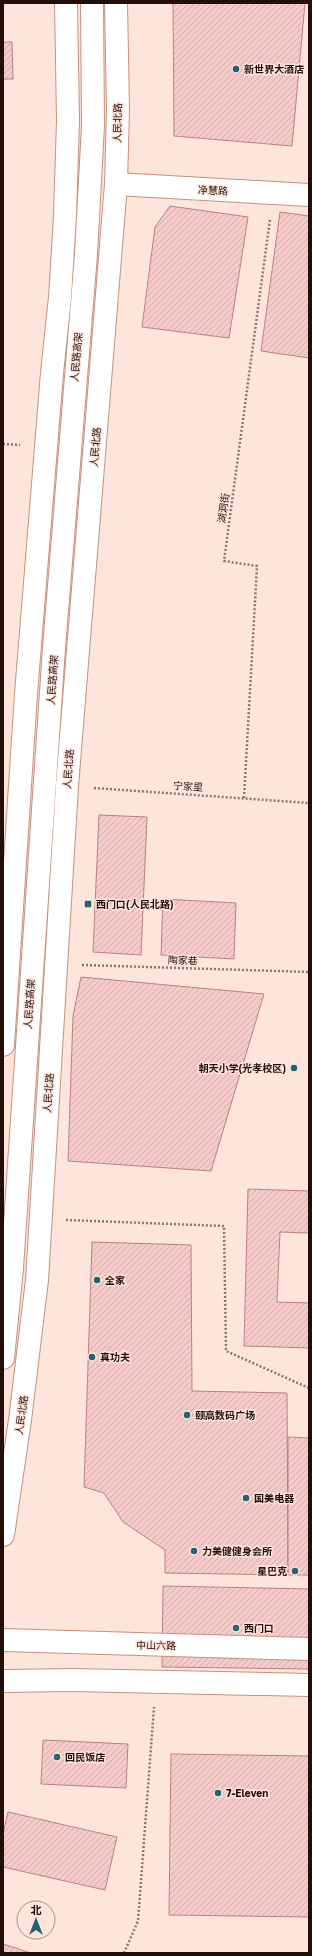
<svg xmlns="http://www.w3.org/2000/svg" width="312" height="1956" font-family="'Golos Text','Noto Sans SC',sans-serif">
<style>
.building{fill:url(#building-hatch);stroke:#bb807f}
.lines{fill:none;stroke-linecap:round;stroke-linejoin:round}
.street-casing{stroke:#c8907d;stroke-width:24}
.secondary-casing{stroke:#c8907d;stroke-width:24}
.primary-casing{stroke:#c8907d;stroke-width:24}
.path{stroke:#8c756d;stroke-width:2.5;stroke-dasharray:2 2;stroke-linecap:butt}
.street{stroke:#fff;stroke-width:22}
.secondary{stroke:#fff;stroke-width:22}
.primary{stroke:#fff;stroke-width:22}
.poi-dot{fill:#216476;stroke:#fee5dc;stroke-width:1.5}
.labels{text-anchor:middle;stroke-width:3;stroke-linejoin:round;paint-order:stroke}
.poi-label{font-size:10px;font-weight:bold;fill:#240f08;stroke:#fee5dc;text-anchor:start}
.street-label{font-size:10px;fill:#240f08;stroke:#fee5dc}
</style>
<defs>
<pattern id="building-hatch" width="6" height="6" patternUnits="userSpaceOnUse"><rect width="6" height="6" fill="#f5cbc9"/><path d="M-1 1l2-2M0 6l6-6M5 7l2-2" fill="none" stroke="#d2adab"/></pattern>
</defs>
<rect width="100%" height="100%" fill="#fee5dc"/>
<g class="building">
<polygon points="173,3 305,3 292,146 174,136"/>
<polygon points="3,42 12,42 13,79 3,79"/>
<polygon points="170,206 248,217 229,338 142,327 155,227"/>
<polygon points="280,212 309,216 309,358 261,351"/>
<polygon points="99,815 147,817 141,955 93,952"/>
<polygon points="163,899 236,903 234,959 161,955"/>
<polygon points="81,977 264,994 211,1171 68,1161 73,1016"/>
<polygon points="248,1189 309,1191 309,1233 280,1232 277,1302 309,1303 309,1348 244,1346"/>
<polygon points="92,1242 191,1245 192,1391 287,1393 288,1575 165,1573 165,1550 123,1522 104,1493 84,1487"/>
<polygon points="288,1437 309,1438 309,1575 288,1575"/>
<polygon points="163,1586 309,1589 309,1669 162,1667"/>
<polygon points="43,1740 128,1744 126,1788 41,1784"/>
<polygon points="171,1754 309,1756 309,1917 169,1915"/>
<polygon points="8,1812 117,1837 105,1890 3,1867 3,1834"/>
<polygon points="3,1944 31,1953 3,1953"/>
</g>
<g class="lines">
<defs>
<polyline id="street" points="116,184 309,195"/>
<g id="secondary">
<polyline points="3,1045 26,694 52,373 60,297 65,216 68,120 66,3"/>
<polyline points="3,1535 20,1420 37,1280 67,786 116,184 118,109 116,3"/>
</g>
<g id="primary">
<polyline points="3,1358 12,1268 54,648 86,254 93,126 92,3"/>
<polyline points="3,1640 309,1649"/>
<polyline points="3,1681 73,1680 309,1685"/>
</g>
</defs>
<use href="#street" class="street-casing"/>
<use href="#secondary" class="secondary-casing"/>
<use href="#primary" class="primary-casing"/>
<g class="path">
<polyline points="3,444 20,445"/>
<polyline points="94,788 309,803"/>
<polyline points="244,798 257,566 224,561 270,219"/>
<polyline points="82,965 309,972"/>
<polyline points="66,1220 224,1226 226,1351 309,1388"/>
<polyline points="124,1953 138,1921 154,1707"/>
</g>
<use href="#street" class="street"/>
<use href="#secondary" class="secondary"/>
<use href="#primary" class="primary"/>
</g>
<g class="poi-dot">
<circle cx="236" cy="69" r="4"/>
<rect x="84" y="900" width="8" height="8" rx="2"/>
<circle cx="294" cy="1068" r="4"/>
<circle cx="97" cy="1280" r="4"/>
<circle cx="92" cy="1357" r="4"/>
<circle cx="187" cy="1415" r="4"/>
<circle cx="246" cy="1498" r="4"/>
<circle cx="194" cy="1551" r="4"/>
<circle cx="295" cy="1571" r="4"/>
<circle cx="236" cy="1628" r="4"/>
<circle cx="57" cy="1757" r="4"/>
<circle cx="218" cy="1793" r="4"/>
</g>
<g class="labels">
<g class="poi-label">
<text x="244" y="73">新世界大酒店</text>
<text x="96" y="908">西门口(人民北路)</text>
<text x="286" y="1072" text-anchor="end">朝天小学(光孝校区)</text>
<text x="105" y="1284">全家</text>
<text x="100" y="1361">真功夫</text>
<text x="195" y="1419">颐高数码广场</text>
<text x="254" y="1502">国美电器</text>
<text x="202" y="1555">力美健健身会所</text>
<text x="287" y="1575" text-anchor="end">星巴克</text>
<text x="244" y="1632">西门口</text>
<text x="65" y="1761">回民饭店</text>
<text x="226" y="1797">7-Eleven</text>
</g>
<g class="street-label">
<text transform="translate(117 123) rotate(-89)" y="4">人民北路</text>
<text transform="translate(213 190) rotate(3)" y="4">净慧路</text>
<text transform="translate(76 357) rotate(-85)" y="4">人民路高架</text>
<text transform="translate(95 447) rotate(-85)" y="4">人民北路</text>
<text transform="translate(223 508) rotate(-82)" y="4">湖洞街</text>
<text transform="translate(52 680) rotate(-86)" y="4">人民路高架</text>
<text transform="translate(68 769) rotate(-86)" y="4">人民北路</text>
<text transform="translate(188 786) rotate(4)" y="4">宁家里</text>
<text transform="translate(183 960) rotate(2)" y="4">陶家巷</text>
<text transform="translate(29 1004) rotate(-86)" y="4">人民路高架</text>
<text transform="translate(48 1093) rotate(-86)" y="4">人民北路</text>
<text transform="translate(21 1415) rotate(-82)" y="4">人民北路</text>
<text transform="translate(156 1645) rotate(1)" y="4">中山六路</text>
</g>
</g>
<rect width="312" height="1956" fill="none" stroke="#240f08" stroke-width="8"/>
<g transform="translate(36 1920)"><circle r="19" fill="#fee5dc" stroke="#a78f87"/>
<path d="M0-3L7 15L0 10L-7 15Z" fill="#216476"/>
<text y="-6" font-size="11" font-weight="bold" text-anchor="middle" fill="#240f08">北</text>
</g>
</svg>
